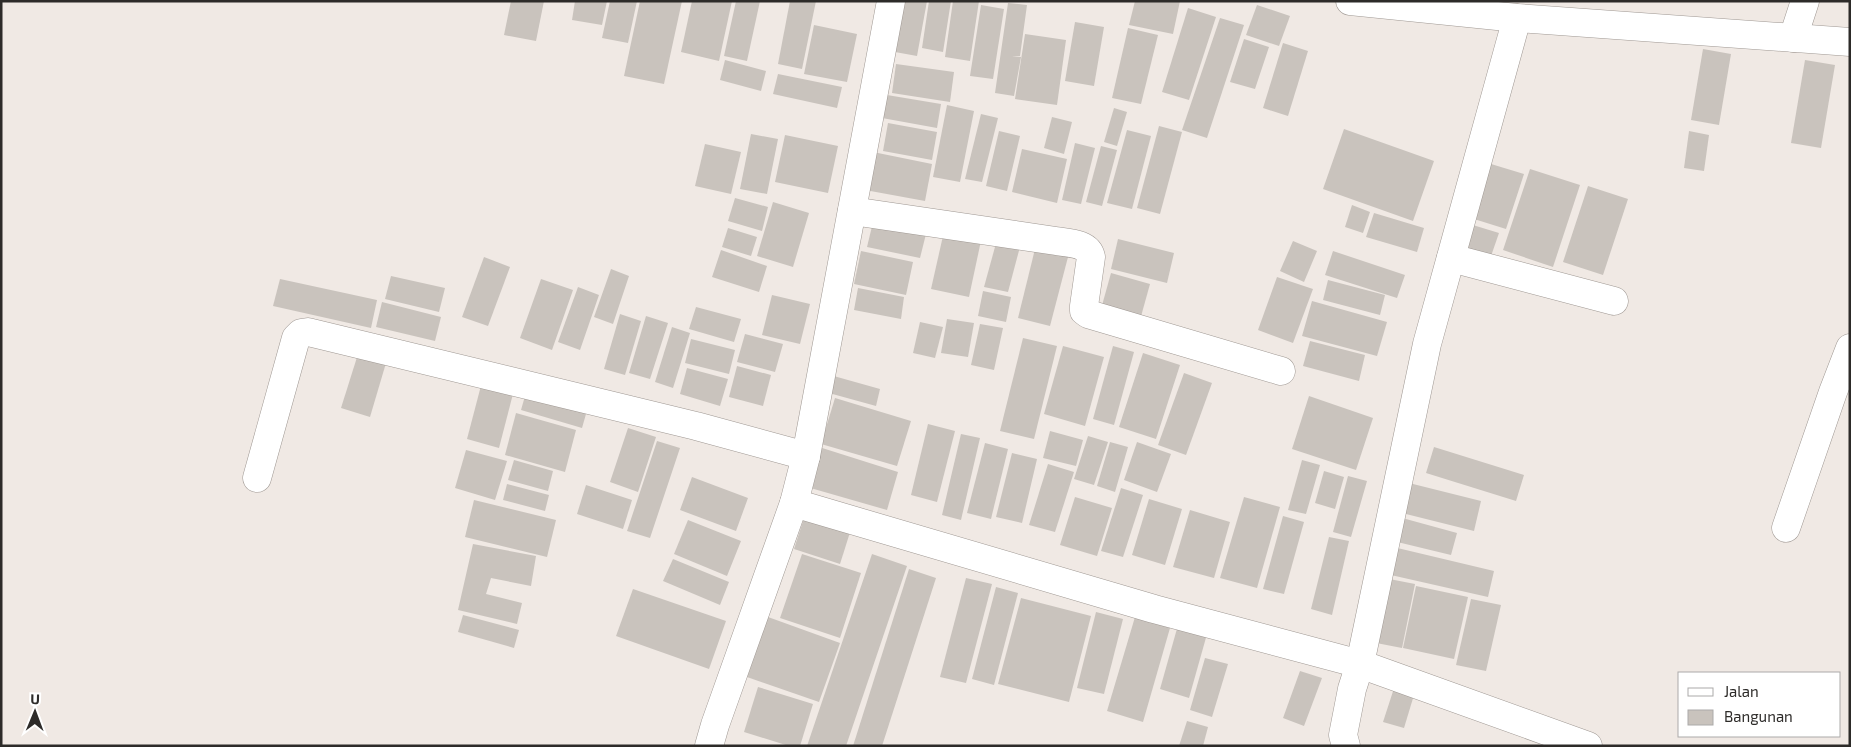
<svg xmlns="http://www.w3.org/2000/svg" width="1851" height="747" font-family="'Exo 2',sans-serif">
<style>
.building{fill:#c9c3bd}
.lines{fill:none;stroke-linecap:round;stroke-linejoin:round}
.street-casing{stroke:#9f9893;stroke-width:29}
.street{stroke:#fff;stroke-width:28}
</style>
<rect width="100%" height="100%" fill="#f0e9e4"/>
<g class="building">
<polygon points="511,1 544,1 536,41 504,35"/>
<polygon points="575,1 607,1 602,25 572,20"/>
<polygon points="610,1 637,1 628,43 602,38"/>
<polygon points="640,1 682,1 664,84 624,76"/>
<polygon points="692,1 732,1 719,61 681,52"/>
<polygon points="736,1 760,1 747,61 724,56"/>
<polygon points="790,1 816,1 802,69 778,64"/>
<polygon points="904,1 927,1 917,56 895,52"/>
<polygon points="929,1 951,1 943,52 922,48"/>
<polygon points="953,1 979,1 970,61 945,57"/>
<polygon points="1135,1 1180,1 1173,34 1129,25"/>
<polygon points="1008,3 1027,5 1020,56 1012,56 1021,57 1014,96 995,93"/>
<polygon points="981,5 1004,9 993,79 970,76"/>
<polygon points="1257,5 1290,16 1279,46 1246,35"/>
<polygon points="1188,8 1216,17 1189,100 1162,92"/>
<polygon points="1220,18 1244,25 1207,138 1182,130"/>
<polygon points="1075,22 1104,27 1094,86 1065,81"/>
<polygon points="814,25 857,34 847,82 804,74"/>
<polygon points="1128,28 1158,35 1141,104 1112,98"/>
<polygon points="1025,34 1066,40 1057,105 1015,99"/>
<polygon points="1244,39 1269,47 1255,89 1230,82"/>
<polygon points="1283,43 1308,51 1288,116 1263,108"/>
<polygon points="1703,49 1731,54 1719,125 1691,120"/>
<polygon points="725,60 766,71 761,91 720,80"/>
<polygon points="1805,60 1835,65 1821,148 1791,143"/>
<polygon points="896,64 954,72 950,102 892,93"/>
<polygon points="778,74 842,87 837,108 773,94"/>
<polygon points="887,95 941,104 937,128 882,118"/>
<polygon points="947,105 974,111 960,182 933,177"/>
<polygon points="1114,108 1127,112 1117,146 1104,142"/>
<polygon points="981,114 998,118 982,182 965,179"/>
<polygon points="1052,117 1072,122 1064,154 1044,148"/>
<polygon points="888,123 937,132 932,160 883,151"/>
<polygon points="1159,126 1182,132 1160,214 1137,208"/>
<polygon points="1344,129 1434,161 1413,221 1323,189"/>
<polygon points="1127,130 1151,136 1132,209 1107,203"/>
<polygon points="999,131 1020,136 1007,191 986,186"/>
<polygon points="1689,131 1709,135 1704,171 1684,168"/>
<polygon points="751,134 778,139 767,194 740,189"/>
<polygon points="785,135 838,146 828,193 775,182"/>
<polygon points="1075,143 1095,148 1081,204 1062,200"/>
<polygon points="705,144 741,152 731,194 695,186"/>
<polygon points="1101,146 1117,150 1102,206 1086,202"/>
<polygon points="1022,149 1067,159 1057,203 1012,192"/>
<polygon points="873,152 932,164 925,201 865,190"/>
<polygon points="1491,164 1524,174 1506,229 1474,219"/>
<polygon points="1530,169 1580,185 1553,267 1503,250"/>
<polygon points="1588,186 1628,199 1603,275 1563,262"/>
<polygon points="735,198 768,207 762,231 728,221"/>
<polygon points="773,202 809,213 793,267 757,256"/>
<polygon points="1352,205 1370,212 1363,233 1345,227"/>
<polygon points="1374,213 1424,228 1417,252 1366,237"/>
<polygon points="874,218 927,230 920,258 867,247"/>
<polygon points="1463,222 1499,233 1490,259 1455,248"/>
<polygon points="945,227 982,236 969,297 931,289"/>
<polygon points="728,228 757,237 751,256 722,247"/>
<polygon points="998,236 1021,243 1008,292 984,287"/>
<polygon points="1118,239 1174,253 1167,283 1111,269"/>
<polygon points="1293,241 1317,251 1304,282 1280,271"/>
<polygon points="1035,249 1068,257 1050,326 1018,318"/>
<polygon points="721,250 767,266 759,292 712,277"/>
<polygon points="861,251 913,262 906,295 854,284"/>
<polygon points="1333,251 1405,275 1397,298 1325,275"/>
<polygon points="484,257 510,267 488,326 462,317"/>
<polygon points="611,269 629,276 613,324 594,317"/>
<polygon points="1111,273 1150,284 1140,320 1101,309"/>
<polygon points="391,276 445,288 439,312 385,299"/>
<polygon points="1277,277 1313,289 1293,343 1258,330"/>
<polygon points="280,279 377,300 371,328 273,306"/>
<polygon points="541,279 573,290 552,350 520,338"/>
<polygon points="1328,280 1385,295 1380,315 1323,300"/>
<polygon points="578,287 599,295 580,350 558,342"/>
<polygon points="858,288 904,297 901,319 854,310"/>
<polygon points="983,291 1011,297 1006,322 978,316"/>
<polygon points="772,295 810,304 800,344 762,335"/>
<polygon points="1312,301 1387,322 1377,356 1302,336"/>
<polygon points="382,302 441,317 435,341 376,327"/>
<polygon points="696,307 741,319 734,342 689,329"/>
<polygon points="620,314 641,321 625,375 604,369"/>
<polygon points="646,316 668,323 650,379 629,373"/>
<polygon points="947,319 974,323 968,357 941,353"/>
<polygon points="920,322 943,327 935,358 913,353"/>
<polygon points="980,324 1003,328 994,370 971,365"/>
<polygon points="672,327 690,333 673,388 655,382"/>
<polygon points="745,334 783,344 775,372 737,362"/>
<polygon points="1023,338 1057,346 1034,439 1000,431"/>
<polygon points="691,339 735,350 729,374 685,363"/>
<polygon points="1310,341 1365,355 1359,381 1303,366"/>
<polygon points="1063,346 1104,357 1085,426 1044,414"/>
<polygon points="1113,346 1134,352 1114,425 1093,419"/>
<polygon points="1143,353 1180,365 1156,439 1119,427"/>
<polygon points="358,354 386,363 370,417 341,408"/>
<polygon points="737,366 771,375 763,406 729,397"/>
<polygon points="687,368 728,379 720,406 680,394"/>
<polygon points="823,373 880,389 876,406 818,390"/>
<polygon points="1184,373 1212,383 1186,455 1158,445"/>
<polygon points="483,378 515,386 499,448 467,439"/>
<polygon points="527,389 588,407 582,428 521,410"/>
<polygon points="1309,396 1373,418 1356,470 1292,449"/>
<polygon points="835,398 911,421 897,466 821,444"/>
<polygon points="516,413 576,430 565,472 505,455"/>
<polygon points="928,424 955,431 937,502 911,495"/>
<polygon points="628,428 656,437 638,492 610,482"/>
<polygon points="1050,431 1083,440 1076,466 1043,458"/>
<polygon points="961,434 980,438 961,520 942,515"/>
<polygon points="1088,436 1108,442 1094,485 1074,479"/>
<polygon points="657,441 680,448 650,538 627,531"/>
<polygon points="1110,442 1128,447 1115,492 1097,486"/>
<polygon points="1137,442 1171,454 1157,492 1124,480"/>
<polygon points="985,443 1008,449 991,519 967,513"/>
<polygon points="819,447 898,472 887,510 807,487"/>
<polygon points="1434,447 1524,475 1516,501 1426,473"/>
<polygon points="466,450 507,461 495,500 455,488"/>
<polygon points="1012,453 1037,459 1022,523 996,517"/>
<polygon points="514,460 553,471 548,491 508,480"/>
<polygon points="1302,460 1320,465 1306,514 1288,510"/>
<polygon points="1048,464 1074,472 1055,532 1029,525"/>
<polygon points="1324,471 1344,477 1335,509 1315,503"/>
<polygon points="1348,476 1367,481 1351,537 1333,532"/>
<polygon points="692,477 748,498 736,531 680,510"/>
<polygon points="1405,482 1481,501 1474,531 1398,512"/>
<polygon points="507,484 549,495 545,511 503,500"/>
<polygon points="586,485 632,500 623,529 577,514"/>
<polygon points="1121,488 1143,495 1123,557 1101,551"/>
<polygon points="1075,497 1112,508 1097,556 1060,545"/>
<polygon points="1244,497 1280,507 1257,588 1220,578"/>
<polygon points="1149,499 1182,509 1165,565 1132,555"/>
<polygon points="474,500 556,520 547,557 465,537"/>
<polygon points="1190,510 1230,522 1214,578 1173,567"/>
<polygon points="806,512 852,526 840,564 794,549"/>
<polygon points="1283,516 1304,522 1284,594 1263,589"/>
<polygon points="1395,516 1457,533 1451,555 1389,540"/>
<polygon points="688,520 741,541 727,576 674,554"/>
<polygon points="1329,537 1349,541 1332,615 1311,609"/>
<polygon points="473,544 536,556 531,586 491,578 486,594 522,603 517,624 458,610"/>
<polygon points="1389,546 1494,571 1488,597 1382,573"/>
<polygon points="802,554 861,573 840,638 780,618"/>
<polygon points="872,554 907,566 846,746 807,746"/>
<polygon points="673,559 729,582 720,605 663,581"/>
<polygon points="909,569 936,578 882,746 853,746"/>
<polygon points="1379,577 1415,584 1402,648 1366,641"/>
<polygon points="966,578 992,584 966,683 940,677"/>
<polygon points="1416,586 1468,597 1454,659 1403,648"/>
<polygon points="996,587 1018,593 994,685 972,679"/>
<polygon points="633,589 726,621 709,669 616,636"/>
<polygon points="1021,598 1091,616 1069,702 998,684"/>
<polygon points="1471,599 1501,605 1486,671 1456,665"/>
<polygon points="1096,612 1123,619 1104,694 1077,688"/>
<polygon points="463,615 519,630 514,648 458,632"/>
<polygon points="768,617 840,643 819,702 747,677"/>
<polygon points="1135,617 1170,628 1143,722 1107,711"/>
<polygon points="1180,618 1209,627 1189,698 1160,689"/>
<polygon points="1205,658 1228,664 1212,717 1190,710"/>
<polygon points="1300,671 1322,678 1304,726 1283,718"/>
<polygon points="1397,679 1417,685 1404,728 1383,722"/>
<polygon points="758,687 813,704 800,746 789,746 744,732"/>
<polygon points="1187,721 1208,727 1203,746 1179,746"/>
</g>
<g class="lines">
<defs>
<g id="street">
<polyline points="1350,1 1517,18 1850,42"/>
<polyline points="1793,38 1805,1"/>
<path d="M 852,211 L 1056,241 C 1068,243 1088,243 1091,257 L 1084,306 L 1084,311 L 1088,314 L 1281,371"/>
<polyline points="1451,258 1614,301"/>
<polyline points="257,478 296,338 301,333 308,332 696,426 806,456"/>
<polyline points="794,503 1154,609 1360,664 1588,746"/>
<polyline points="1786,528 1833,392 1850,348"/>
<polyline points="709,746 715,725 794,503 806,456 891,1"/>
<polyline points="1346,746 1343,735 1352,689 1360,664 1427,344 1517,18"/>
</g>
</defs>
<use href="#street" class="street-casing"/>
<use href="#street" class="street"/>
</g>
<rect width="1851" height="747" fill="none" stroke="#2d2b29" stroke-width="5"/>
<rect x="1678" y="672" width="162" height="65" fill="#ffffff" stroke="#abaaa9"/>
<rect x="1688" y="688" width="25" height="8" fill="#ffffff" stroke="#abaaa9"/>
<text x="1724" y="697" font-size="15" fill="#2d2b29">Jalan</text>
<rect x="1688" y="710" width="25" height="15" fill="#c9c3bd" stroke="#abaaa9"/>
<text x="1724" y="722" font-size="15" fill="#2d2b29">Bangunan</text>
<g transform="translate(35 712) rotate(1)" stroke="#ffffff" stroke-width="4" paint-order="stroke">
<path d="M0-4L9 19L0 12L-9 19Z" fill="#2d2b29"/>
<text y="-8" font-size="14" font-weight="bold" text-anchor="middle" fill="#2d2b29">U</text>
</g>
</svg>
